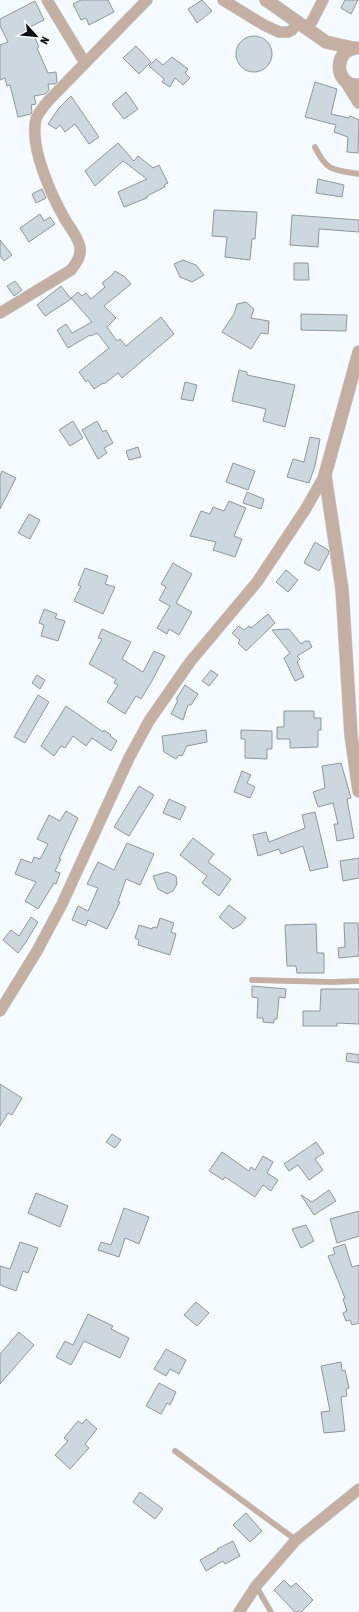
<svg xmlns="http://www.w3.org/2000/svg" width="359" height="1612" font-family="'Asap Condensed',sans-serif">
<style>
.building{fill:#cdd7de;stroke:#8e979e}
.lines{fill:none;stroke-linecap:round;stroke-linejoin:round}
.service-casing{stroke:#cfd5d8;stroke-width:6}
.minor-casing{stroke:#cfd5d8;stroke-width:12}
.tertiary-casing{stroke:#cfd5d8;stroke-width:14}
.service{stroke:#c5afa2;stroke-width:5.5}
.minor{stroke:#c5afa2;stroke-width:11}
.tertiary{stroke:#c5afa2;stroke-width:13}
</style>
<rect width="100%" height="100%" fill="#f4fafe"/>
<g class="building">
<polygon points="81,0 108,0 114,12 89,25 86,18 81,20 73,4"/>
<polygon points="202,0 212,11 197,23 188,9"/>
<polygon points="345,0 358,0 351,14 341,8"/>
<polygon points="35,1 44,20 30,27 39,47 37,48 48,73 56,72 57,82 55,84 48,84 49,90 45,94 34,96 36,104 31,105 32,111 31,114 18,117 10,85 7,86 5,78 0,80 0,45 8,42 0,26 0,19"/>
<circle cx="254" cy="54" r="18"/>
<polygon points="136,46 151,62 139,74 123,58"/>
<polygon points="172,57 188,69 185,73 190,78 183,85 175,78 170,87 162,82 164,79 149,66 156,59 163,65"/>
<polygon points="315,82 337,89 331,114 349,118 350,116 359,120 358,153 347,152 348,137 334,132 336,125 305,117"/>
<polygon points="126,92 138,109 124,119 112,104"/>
<polygon points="71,96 99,137 89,144 75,124 65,132 60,125 56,129 48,124 59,108"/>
<polygon points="118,143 134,161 138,156 153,168 159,165 168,183 164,185 165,187 147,196 147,198 124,207 118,192 147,179 123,161 95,186 85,171"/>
<polygon points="318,179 344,185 342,197 316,193"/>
<polygon points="42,189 46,198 36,203 32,194"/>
<polygon points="214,210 257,212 255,239 252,239 250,260 225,257 227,237 212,236"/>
<polygon points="40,214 44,221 50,217 55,224 29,242 20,228"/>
<polygon points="292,215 359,220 359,232 319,229 318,247 290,245"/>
<polygon points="0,240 12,255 4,261 0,256"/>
<polygon points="183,260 196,265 204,275 192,282 180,277 174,264"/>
<polygon points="294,263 308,263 309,280 294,280"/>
<polygon points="115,271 125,277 131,284 104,306 116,318 107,327 117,341 120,339 126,346 161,317 174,334 122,378 118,373 104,384 103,383 94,389 88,380 86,382 79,372 109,348 97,333 91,336 90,335 68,348 57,330 66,324 72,333 92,322 71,298 78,292 82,296 86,293 91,299 105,287 102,283 112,275"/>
<polygon points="15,281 22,290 14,296 7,286"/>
<polygon points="61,286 71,299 45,316 37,305"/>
<polygon points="246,302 254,309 251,318 269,321 268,334 261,333 251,349 222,332 234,314 237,304"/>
<polygon points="301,314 347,315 346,331 301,330"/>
<polygon points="239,370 247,372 247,375 295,385 285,427 263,421 266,409 232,401"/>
<polygon points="185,382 197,385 193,401 181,399"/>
<polygon points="73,421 83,438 70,446 59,430"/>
<polygon points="97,421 103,432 106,430 113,443 104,448 107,453 98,459 82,430"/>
<polygon points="310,437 320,439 315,466 309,483 287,477 293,459 304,462"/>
<polygon points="138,447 141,457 129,460 126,451"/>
<polygon points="233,463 255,471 248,490 226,482"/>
<polygon points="2,471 16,478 0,509 0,476"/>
<polygon points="247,492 264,499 261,509 243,503"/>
<polygon points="229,501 246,508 234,536 242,539 235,557 213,550 216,542 190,536 201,511 210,514 213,507 224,511"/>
<polygon points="29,514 40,520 30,539 18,533"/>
<polygon points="315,542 328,550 329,553 319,571 304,563"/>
<polygon points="173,563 192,574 176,603 192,612 179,635 169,629 167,634 157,628 170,606 159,600 166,587 161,584"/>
<polygon points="85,568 108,576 105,584 115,587 103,614 74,601 81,586 78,585"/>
<polygon points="286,570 298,580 288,592 276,582"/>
<polygon points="44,609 57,614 55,618 65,621 58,641 41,636 44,625 39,623"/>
<polygon points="268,614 275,623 246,651 238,643 240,640 232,633 239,626 244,630 249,626 251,628"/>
<polygon points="102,629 131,642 122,659 143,672 154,651 165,656 152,681 141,699 136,696 125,714 107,702 118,685 114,683 116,679 89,664 102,639 98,638"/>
<polygon points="289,629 301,644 305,641 309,641 312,647 297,656 300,659 297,662 304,677 295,681 284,658 290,653 272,630"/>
<polygon points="211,670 218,675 209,686 202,681"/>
<polygon points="37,675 45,680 40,689 32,683"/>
<polygon points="185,685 198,694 191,705 188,705 183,720 171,714 178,700 176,699"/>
<polygon points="38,695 49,702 25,743 14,737"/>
<polygon points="66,706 103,732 104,730 111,735 110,736 117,741 111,751 92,738 86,746 73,736 65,748 61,746 54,756 41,746"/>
<polygon points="284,711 314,711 314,718 321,718 321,730 318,730 318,747 290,748 290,739 277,739 277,727 284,727"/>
<polygon points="206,730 207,742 187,746 182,756 179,755 176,759 164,752 162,736"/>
<polygon points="241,730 272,731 272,749 267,749 267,759 245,758 245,739 241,739"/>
<polygon points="341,763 351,798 347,799 354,838 337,841 334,824 338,824 333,803 318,807 313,792 325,788 322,766"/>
<polygon points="242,771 251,775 247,783 255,787 250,798 234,792"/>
<polygon points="139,786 154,795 129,836 114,827"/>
<polygon points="169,799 186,807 180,820 163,813"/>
<polygon points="66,811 78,818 59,859 61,859 55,871 60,873 56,884 54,883 38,909 25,901 36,882 15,874 21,859 32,863 34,857 40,859 48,844 37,839 49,815 60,821"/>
<polygon points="315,812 328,867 310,871 303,846 281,854 279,849 258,856 253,835 266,832 269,842 305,828 302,815"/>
<polygon points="193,838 214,854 208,862 231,879 219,896 202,883 207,876 180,855"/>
<polygon points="127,843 154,854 140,885 126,879 118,902 120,902 107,929 88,920 86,926 72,920 78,906 88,911 98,888 87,884 98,862 114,870"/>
<polygon points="359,858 359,878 343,881 340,861"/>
<polygon points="167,872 176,876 177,884 173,891 167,894 158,889 153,876"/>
<polygon points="229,905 246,918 240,925 233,929 219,917"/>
<polygon points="31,917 38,922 26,942 18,953 3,940 11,930 19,936"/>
<polygon points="160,918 174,923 171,932 176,934 170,955 138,945 139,940 135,938 139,925 152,929 153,927 157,928"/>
<polygon points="344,923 358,923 359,956 339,958 338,948 345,947"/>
<polygon points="316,924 317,953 324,953 324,973 297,973 296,966 287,966 285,925"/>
<polygon points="252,986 286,989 285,998 279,997 277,1019 274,1019 274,1023 263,1022 263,1018 257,1018 258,998 252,997"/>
<polygon points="321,989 359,989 359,1024 337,1023 337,1026 303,1026 303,1011 320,1011"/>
<polygon points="347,1053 359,1055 359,1063 346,1061"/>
<polygon points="0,1084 22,1098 12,1115 8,1113 0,1126"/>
<polygon points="112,1134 121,1140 115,1148 106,1142"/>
<polygon points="316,1142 324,1153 315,1159 323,1170 309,1180 298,1165 289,1171 284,1164"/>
<polygon points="222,1152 249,1171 251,1167 255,1170 263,1156 273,1162 267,1173 278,1180 271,1191 263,1185 255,1197 225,1177 223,1180 209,1171"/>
<polygon points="329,1190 336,1201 314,1215 301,1195 312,1202"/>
<polygon points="36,1193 68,1206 60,1227 28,1213"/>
<polygon points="124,1208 149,1217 139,1244 125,1238 119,1257 98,1250 101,1242 111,1245"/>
<polygon points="359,1211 359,1236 337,1243 330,1219"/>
<polygon points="306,1225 314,1241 301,1248 292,1229"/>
<polygon points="20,1242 38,1248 28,1273 23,1271 16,1291 0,1285 0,1266 10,1269"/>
<polygon points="345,1244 352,1267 359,1265 359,1323 352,1325 350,1320 346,1321 343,1313 347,1311 343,1299 345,1298 328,1256 335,1254 333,1248"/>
<polygon points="196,1302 209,1313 197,1326 184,1315"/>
<polygon points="88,1314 113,1326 111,1329 129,1338 120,1358 84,1341 71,1365 56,1357 65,1341 73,1345"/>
<polygon points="19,1332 34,1345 0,1384 0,1354"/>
<polygon points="166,1349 186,1360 179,1374 170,1369 166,1376 154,1369"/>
<polygon points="341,1362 342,1371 345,1370 349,1388 346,1389 347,1396 341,1397 345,1431 324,1433 321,1412 330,1411 321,1366"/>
<polygon points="159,1383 176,1392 170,1405 167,1403 161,1414 146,1406"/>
<polygon points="86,1419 97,1429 85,1444 89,1448 70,1469 55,1455 68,1441 64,1438 78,1421 82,1424"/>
<polygon points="140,1492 163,1509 155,1519 133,1502"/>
<polygon points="246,1513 262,1531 250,1542 233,1525"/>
<polygon points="233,1541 240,1556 225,1564 223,1561 206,1571 200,1560 218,1550 217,1549"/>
<polygon points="284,1580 291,1587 296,1583 313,1600 301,1612 295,1612 274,1590"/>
</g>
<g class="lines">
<defs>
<g id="service">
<path d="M 315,147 C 327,172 334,170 359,174"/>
<polyline points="252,980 332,982 359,981"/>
<polyline points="175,1451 296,1540"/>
<polyline points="256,1586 271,1612"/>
</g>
<g id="minor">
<polyline points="47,0 85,63"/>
<polyline points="223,0 264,25 279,32 288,32 292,30 298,22"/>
<polyline points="308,29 323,0"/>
<path d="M 0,313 L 71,270 C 76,263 81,257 80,248 C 80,241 70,227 66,221 C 52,197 29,147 36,119 C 38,113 44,106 48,101 L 147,0"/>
<polyline points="0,1011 37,951 62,904 129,758 149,721 190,662 257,582 305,510 325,475"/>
<polyline points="239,1612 256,1586 296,1540 359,1489"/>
</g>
<g id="tertiary">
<polyline points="266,0 326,42 353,48"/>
<path d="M 356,48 C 332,50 335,88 359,85"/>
<polyline points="348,84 359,102"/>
<polyline points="359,352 325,475 342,589 351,735 359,791"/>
</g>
</defs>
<use href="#service" class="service-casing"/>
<use href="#minor" class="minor-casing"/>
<use href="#tertiary" class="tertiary-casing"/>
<use href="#service" class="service"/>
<use href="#minor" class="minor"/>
<use href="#tertiary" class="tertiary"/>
</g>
<g transform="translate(36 36) rotate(117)" stroke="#f4fafe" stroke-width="3" paint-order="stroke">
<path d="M0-3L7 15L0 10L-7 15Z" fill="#0c1012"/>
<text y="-6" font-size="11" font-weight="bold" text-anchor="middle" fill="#0c1012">N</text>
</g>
</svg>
